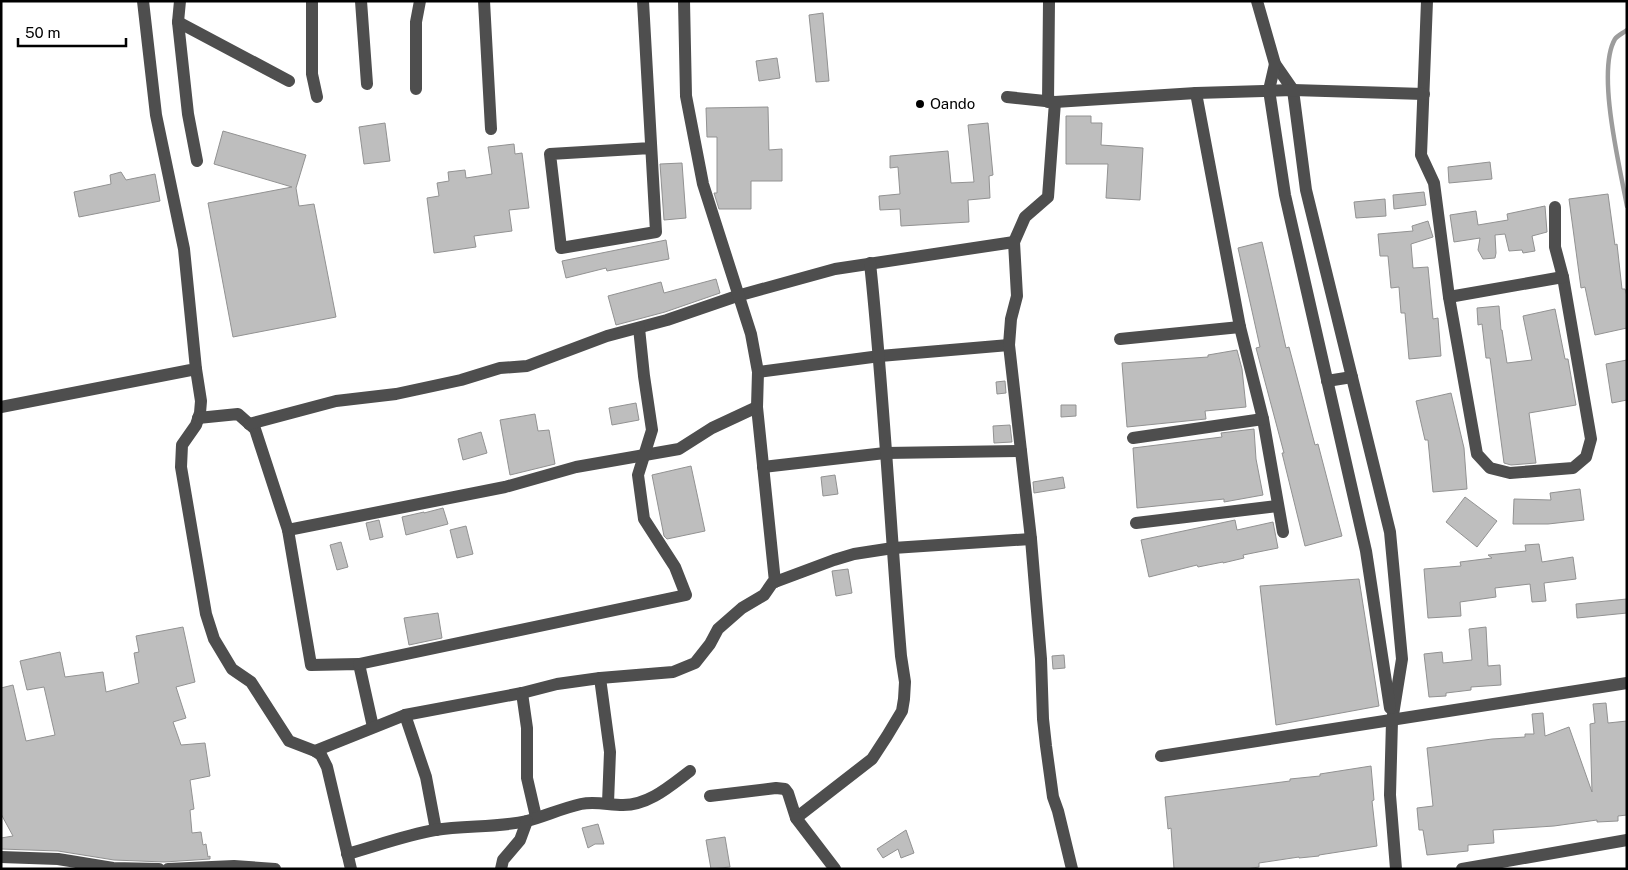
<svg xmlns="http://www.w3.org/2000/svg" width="1628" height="870" font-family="'Public Sans',sans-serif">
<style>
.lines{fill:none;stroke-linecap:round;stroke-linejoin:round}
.stream{stroke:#9c9c9c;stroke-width:4.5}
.building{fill:#bebebe;stroke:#929292}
.minor{stroke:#4e4e4e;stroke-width:12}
.poi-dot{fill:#000;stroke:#fff;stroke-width:2}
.labels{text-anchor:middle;stroke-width:4;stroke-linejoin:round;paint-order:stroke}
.poi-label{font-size:15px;fill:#000;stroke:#fff;text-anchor:start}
</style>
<rect width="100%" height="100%" fill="#fff"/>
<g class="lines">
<path class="stream" d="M 1627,30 C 1623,33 1617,36 1615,39 C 1596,71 1620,168 1627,206"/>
</g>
<g class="building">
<polygon points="823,13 829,81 816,82 809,15"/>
<polygon points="777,58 780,78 759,81 756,61"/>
<polygon points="768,107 769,150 782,149 782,181 751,181 751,209 719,209 714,193 717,193 717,137 707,137 706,108"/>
<polygon points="1066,116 1091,116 1091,123 1102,123 1101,145 1143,148 1140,200 1106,198 1108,164 1066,164"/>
<polygon points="385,123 390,161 364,164 359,127"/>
<polygon points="988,123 993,175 989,176 990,198 968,200 969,222 901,226 900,209 880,210 879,196 900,194 898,167 890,168 890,156 948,151 951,183 974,182 968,125"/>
<polygon points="223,131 306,155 296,188 299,206 314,204 336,317 233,337 208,203 292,187 214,164"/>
<polygon points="514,144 515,154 522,153 529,208 509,210 512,231 474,236 476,247 434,253 427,198 439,196 437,183 449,181 448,172 465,170 466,178 492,174 488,147"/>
<polygon points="1490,162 1492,179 1449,183 1448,167"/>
<polygon points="682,163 686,218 664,220 660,164"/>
<polygon points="121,172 126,180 155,174 160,201 79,217 74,192 111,184 110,175"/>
<polygon points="1424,192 1426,205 1394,209 1393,195"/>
<polygon points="1608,194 1615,245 1617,244 1622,289 1625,289 1627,296 1627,328 1595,335 1585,287 1581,288 1569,199"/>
<polygon points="1385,199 1386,216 1356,218 1354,202"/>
<polygon points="1545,206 1547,232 1532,236 1535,251 1523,253 1522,250 1509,251 1505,234 1495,235 1496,253 1495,258 1483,259 1478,250 1480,238 1454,242 1450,215 1476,211 1478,225 1508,220 1507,214"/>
<polygon points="1428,221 1433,237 1411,244 1413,268 1428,267 1433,319 1438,318 1441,356 1409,359 1405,313 1401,313 1399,287 1391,288 1388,256 1380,256 1378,234 1413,231 1412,226"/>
<polygon points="666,240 669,259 607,271 606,268 566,278 562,261"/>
<polygon points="1262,242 1286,348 1289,347 1315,445 1318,444 1342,536 1305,546 1282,453 1284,453 1256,348 1260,347 1238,248"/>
<polygon points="716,279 720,293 665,312 616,325 608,296 661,282 664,293"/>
<polygon points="1499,306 1501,330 1502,330 1507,363 1532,360 1523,316 1555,309 1565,359 1568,359 1576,405 1529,413 1536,463 1511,465 1504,463 1490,358 1486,358 1482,324 1478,325 1477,308"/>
<polygon points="1237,350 1242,369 1246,407 1205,411 1206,419 1127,427 1122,363 1208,357 1208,355"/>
<polygon points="1627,360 1627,400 1612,403 1606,364"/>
<polygon points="1005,381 1006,393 997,394 996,382"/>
<polygon points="1451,393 1464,448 1467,489 1433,492 1428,440 1425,440 1416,401"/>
<polygon points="636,403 639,420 612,425 609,408"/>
<polygon points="1061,405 1076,405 1076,416 1061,417"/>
<polygon points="535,414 538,431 549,430 555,464 510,475 500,420"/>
<polygon points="1010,425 1012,442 994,443 993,426"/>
<polygon points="1254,429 1256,459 1263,495 1224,502 1224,499 1137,508 1133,448 1222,437 1221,433"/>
<polygon points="481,432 487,453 463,460 458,439"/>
<polygon points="691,466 705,531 667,539 664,536 652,475"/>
<polygon points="835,475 838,494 823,496 821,477"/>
<polygon points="1063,477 1065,488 1034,493 1033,482"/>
<polygon points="1580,489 1584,520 1548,524 1513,524 1514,499 1551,500 1550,493"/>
<polygon points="1465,497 1497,521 1477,547 1446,522"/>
<polygon points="443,508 448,524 406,535 402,517 424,512 424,513"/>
<polygon points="379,520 383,537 370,540 366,523"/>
<polygon points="1235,520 1237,530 1273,522 1278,548 1243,555 1244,558 1223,563 1223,562 1198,567 1197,565 1149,577 1141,540"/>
<polygon points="466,526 473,554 457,558 450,530"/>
<polygon points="341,542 348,567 337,570 330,545"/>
<polygon points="1539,544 1542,562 1573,557 1576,579 1544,583 1546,601 1532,602 1530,584 1495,588 1496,597 1460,602 1461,616 1428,618 1424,569 1461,566 1460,562 1492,558 1488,555 1526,551 1525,545"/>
<polygon points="848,569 852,593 836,596 832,571"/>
<polygon points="1359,579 1379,706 1276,725 1260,586"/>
<polygon points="1627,599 1627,613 1577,618 1576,604"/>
<polygon points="438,613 442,638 409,645 404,618"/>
<polygon points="183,627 195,682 176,687 186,718 173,722 181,745 205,743 210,776 190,780 194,809 190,810 192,833 201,832 203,845 206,844 208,857 210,856 210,859 164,862 114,860 58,851 1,849 1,838 13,836 1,814 1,688 13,685 26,741 55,735 44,687 27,690 20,661 60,652 65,677 103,672 106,692 139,683 134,653 139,652 136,636"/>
<polygon points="1486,627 1488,666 1500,665 1501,685 1471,687 1471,690 1446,693 1446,696 1429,697 1424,654 1442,652 1443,663 1472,660 1469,629"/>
<polygon points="1064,655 1065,668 1053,669 1052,656"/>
<polygon points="1606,703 1608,723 1627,721 1627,815 1618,816 1618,821 1597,822 1597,820 1554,826 1493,830 1494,843 1468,845 1468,851 1427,855 1423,830 1419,830 1417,808 1433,806 1427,748 1492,739 1525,737 1525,734 1534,734 1532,714 1543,713 1545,736 1569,727 1592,792 1590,724 1595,723 1593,704"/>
<polygon points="1371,766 1374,800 1372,801 1377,846 1319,855 1319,856 1299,858 1299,857 1259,863 1259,867 1246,869 1174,869 1171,828 1168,829 1165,797 1290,781 1290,779 1320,776 1320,774"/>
<polygon points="598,824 604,844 595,844 588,848 582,828"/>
<polygon points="906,830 914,853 901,858 898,849 883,858 877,849"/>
<polygon points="725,837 730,867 711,869 706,840"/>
</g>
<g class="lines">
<g class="minor">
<polyline points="180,1 178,22 188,114 197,161"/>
<polyline points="312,1 312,74 317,97"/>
<polyline points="361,1 367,84"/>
<polyline points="484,1 491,129"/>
<polyline points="643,1 656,232 561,248 550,154 651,148"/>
<polyline points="1257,1 1275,64 1293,90 1306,190 1390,532 1402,659 1392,721 1390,795 1396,869"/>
<polyline points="1427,1 1421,155 1434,183 1449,297 1477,454 1490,468 1510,473 1573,468 1586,457 1591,439 1563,277 1555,247 1555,207"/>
<polyline points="178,22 289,81"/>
<polyline points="1275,64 1269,90 1285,195 1366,551 1390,708"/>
<polyline points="416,89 416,22 420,1"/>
<polyline points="1196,93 1240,327 1263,419 1283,532"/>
<polyline points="1007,97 1055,102 1196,93 1293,90 1424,94"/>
<polyline points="1048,102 1049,1"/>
<polyline points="1014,242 1025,217 1048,197 1055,102"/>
<polyline points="1449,297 1563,277"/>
<polyline points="1120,339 1240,327"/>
<polyline points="196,369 201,401 200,413 196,425 182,445 181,467 206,614 214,639 232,669 251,682 289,741 315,751 321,755 327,767 351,869"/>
<polyline points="758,372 880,356 1009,345"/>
<polyline points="1327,381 1352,377"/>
<polyline points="1,407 196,369 184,249 156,115 143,1"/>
<polyline points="198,418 238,414 255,429 288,530 311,665 359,664 373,727"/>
<polyline points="249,424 336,401 396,394 461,380 500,368 527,366 607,336 667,320 737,296 835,269 1014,242 1017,296 1011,319 1009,345 1031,539 1041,659 1043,719 1046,746 1053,797 1058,811 1072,869"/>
<polyline points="1133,438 1263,419"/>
<polyline points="763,467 885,453 1021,451"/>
<polyline points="1136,523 1277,506"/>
<polyline points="288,530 505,487 576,467 679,449 712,428 757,407"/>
<polyline points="775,582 834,560 854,554 893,548 1031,539"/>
<polyline points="359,664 686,595 675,567 644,519 638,475 652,430 644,376 639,328"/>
<polyline points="600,678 610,752 608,803"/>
<polyline points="522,693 527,728 527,778 536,817"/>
<polyline points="405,715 426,777 436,830"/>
<polyline points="315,751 405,715 522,693 557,684 600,678 673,672 695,663 710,644 718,629 742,608 764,595 773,582 775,582 757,407 758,372 751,334 703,184 686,96 684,1"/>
<polyline points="1161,756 1627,683"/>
<path d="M 710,796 L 776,788 L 785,789 L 788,793 L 796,818 L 872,759 L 887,736 L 902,711 L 904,699 L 905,682 L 901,656 C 890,525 884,394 870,263"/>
<polyline points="796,818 835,869"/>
<path d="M 347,854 C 376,846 406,835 435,830 C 465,825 497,828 527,821 C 545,816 563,808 581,804 C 595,801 609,805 623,805 C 649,805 670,786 690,771"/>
<polyline points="1,857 58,859 113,868 159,869"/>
<polyline points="168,869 234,866 275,869"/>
<polyline points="501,869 503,860 520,840 527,821"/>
<polyline points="1462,869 1627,840"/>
</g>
</g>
<circle class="poi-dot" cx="920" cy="104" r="5"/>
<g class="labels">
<g class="poi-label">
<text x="930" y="109">Oando</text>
</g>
</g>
<rect width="1628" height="870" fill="none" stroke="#000000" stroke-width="5"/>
<path d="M18 38v8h108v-8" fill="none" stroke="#000000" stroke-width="2.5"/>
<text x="25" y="38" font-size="15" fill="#000000" stroke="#ffffff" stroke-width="4" paint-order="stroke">50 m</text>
</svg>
